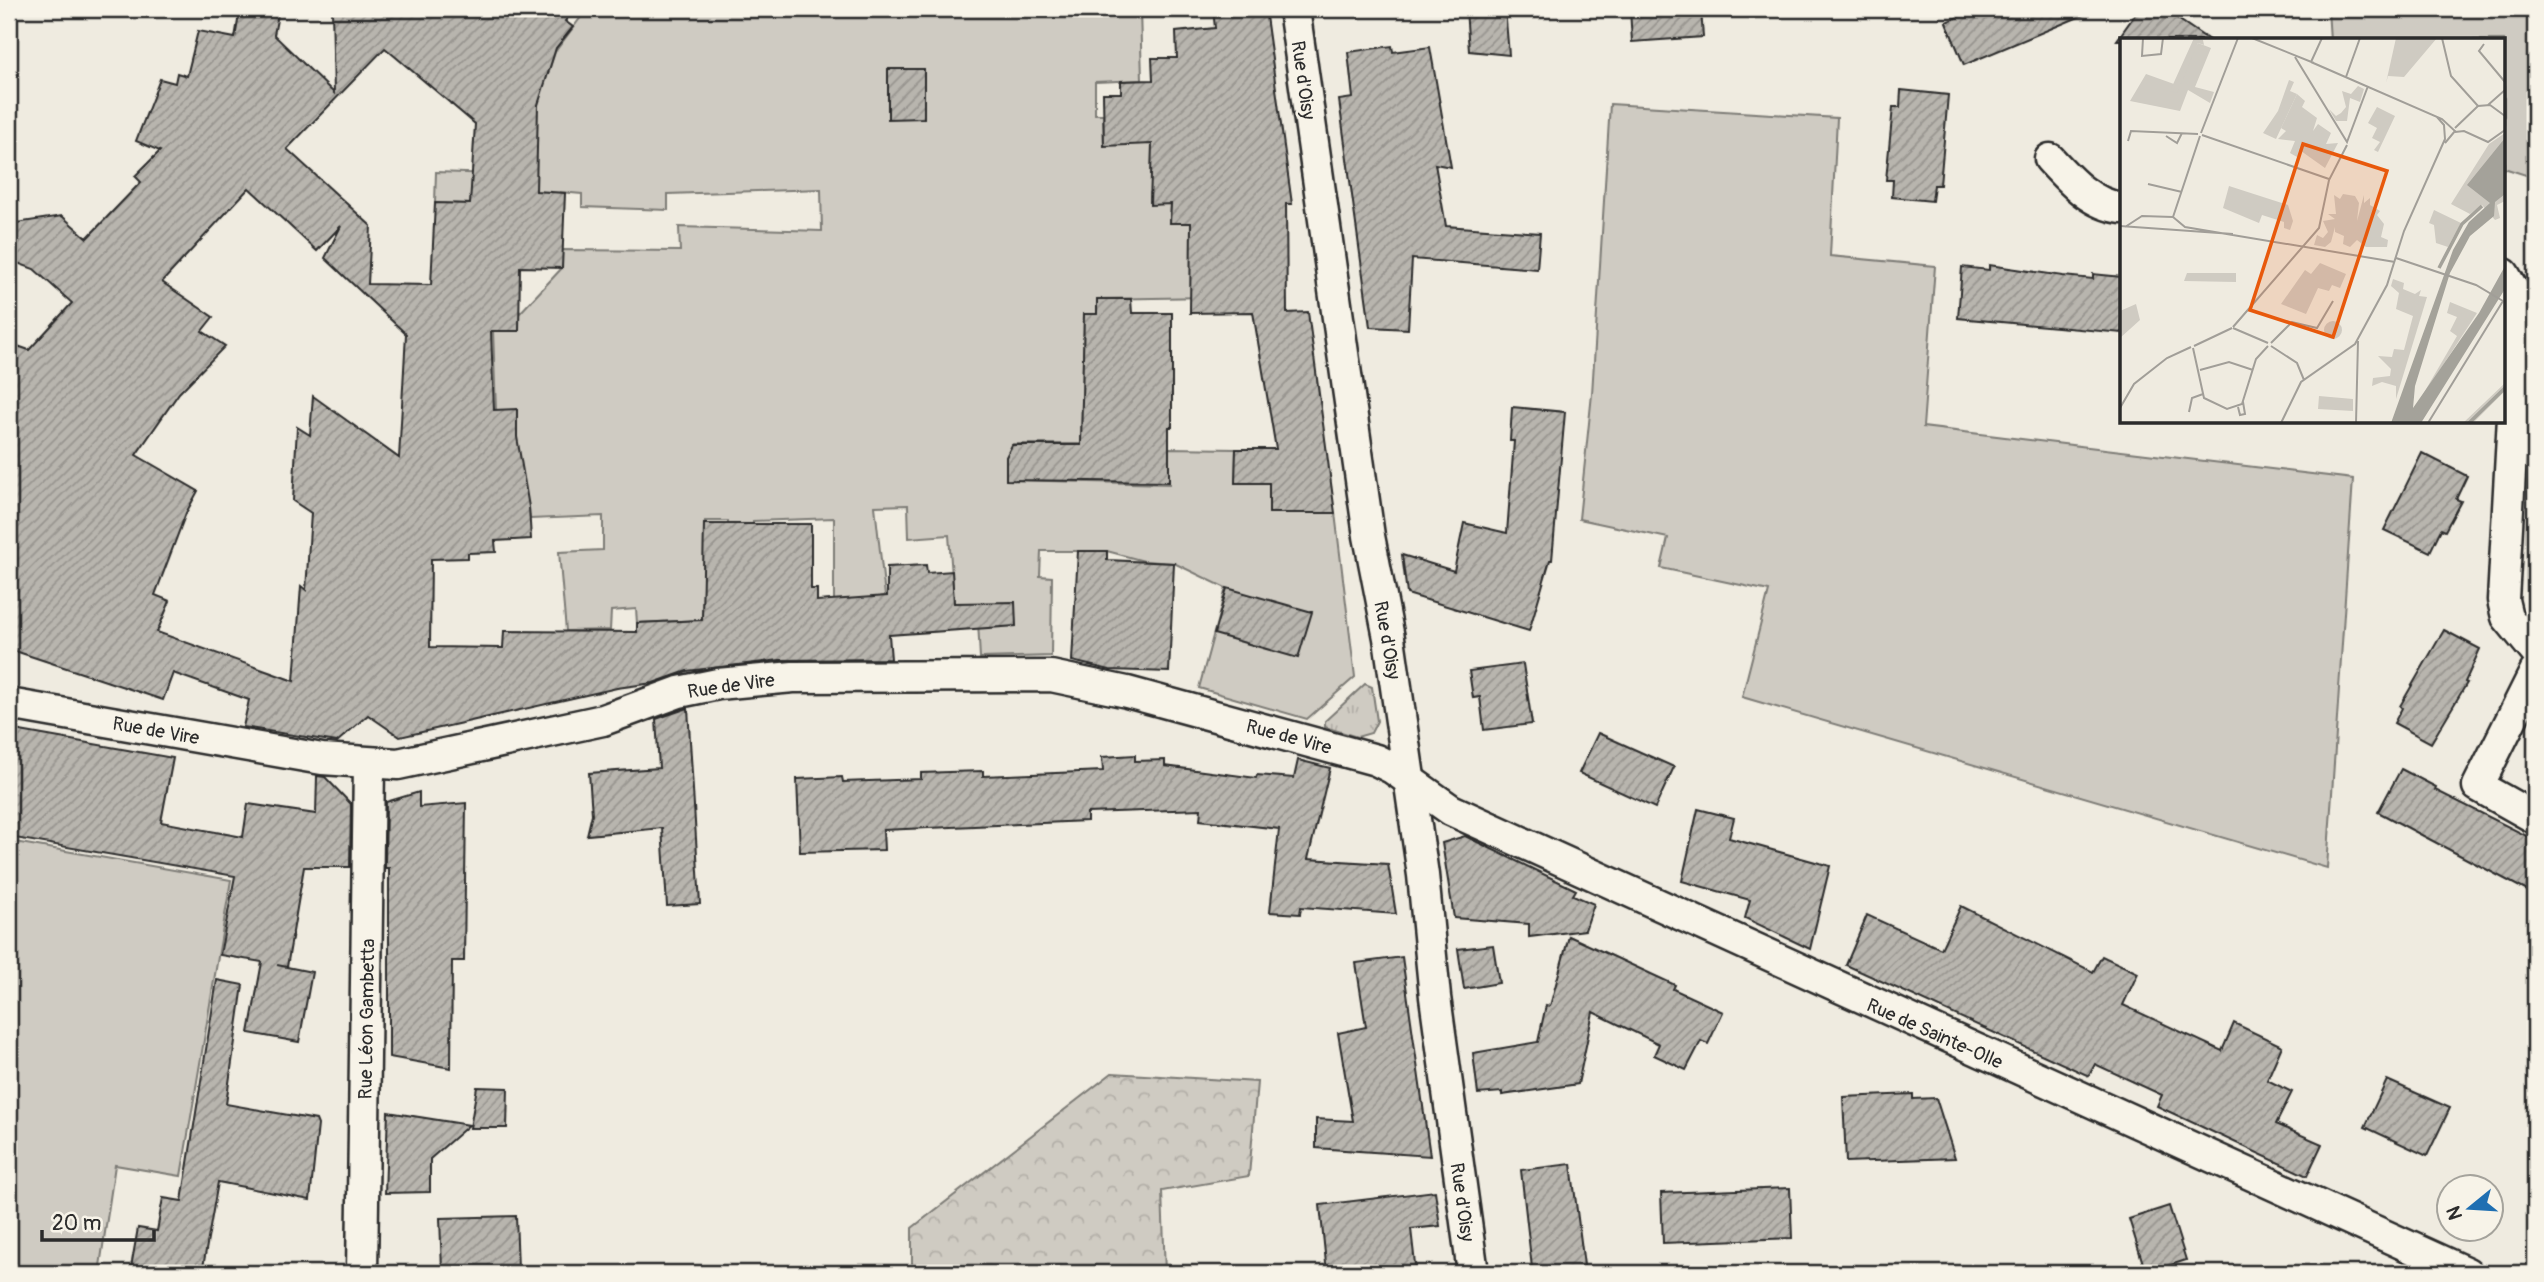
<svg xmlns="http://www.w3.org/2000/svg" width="2544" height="1282" font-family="Pangolin,sans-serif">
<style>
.grass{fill:url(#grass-tufts);stroke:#7d7b76;stroke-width:2}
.forest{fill:url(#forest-crowns);stroke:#7d7b76;stroke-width:2}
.green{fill:#cfcbc2;stroke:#7d7b76;stroke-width:2}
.building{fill:url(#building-hatch);stroke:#2b2b2b;stroke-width:2;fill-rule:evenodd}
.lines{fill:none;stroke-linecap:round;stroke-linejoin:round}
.street-casing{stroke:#2b2b2b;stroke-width:35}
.street{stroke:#f7f3e8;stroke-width:30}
.labels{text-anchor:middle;stroke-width:5;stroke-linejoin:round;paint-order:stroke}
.street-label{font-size:19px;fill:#2b2b2b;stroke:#f7f3e8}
.inset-river{fill:none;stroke:#a4a29a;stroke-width:3.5}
.inset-road{fill:none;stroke:#a19e98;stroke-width:2}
.view{fill:#e8590c;fill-opacity:0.15;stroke:#e8590c;stroke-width:3.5}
.inset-edge{fill:none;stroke:#2b2b2b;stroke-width:3.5}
</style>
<defs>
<pattern id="grass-tufts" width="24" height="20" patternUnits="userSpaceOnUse" patternTransform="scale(1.75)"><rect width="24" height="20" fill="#cfcbc2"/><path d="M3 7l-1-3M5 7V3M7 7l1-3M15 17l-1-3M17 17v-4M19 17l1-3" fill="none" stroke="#b2aea7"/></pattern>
<pattern id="forest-crowns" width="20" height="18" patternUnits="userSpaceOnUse" patternTransform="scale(1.75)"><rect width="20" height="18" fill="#cfcbc2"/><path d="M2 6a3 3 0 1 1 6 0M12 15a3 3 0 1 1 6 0" fill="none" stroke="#b2aea7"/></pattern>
<pattern id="building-hatch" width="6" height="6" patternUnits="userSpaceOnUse" patternTransform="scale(1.75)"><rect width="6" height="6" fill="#b8b5ae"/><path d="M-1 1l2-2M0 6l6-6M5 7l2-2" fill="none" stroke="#96938e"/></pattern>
</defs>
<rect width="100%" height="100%" fill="#efebe0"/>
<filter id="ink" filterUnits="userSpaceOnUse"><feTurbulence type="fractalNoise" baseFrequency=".0143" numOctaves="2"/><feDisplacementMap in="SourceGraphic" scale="14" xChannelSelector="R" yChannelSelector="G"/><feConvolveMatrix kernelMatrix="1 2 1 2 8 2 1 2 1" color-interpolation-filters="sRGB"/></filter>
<g filter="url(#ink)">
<polygon class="grass" points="1365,684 1372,687 1377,721 1371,733 1357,737 1325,727 1325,721"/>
<polygon class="forest" points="1112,1073 1257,1082 1249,1176 1162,1191 1165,1273 912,1273 912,1228"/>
<g class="green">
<polygon points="587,9 1140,9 1142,80 1095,82 1095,114 1103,114 1104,145 1195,142 1150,193 1150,204 1171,204 1170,223 1191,223 1191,258 1209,297 1097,299 1097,314 1084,314 1081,444 1013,444 1006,457 1006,480 1169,484 1169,448 1236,449 1235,483 1269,483 1270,513 1335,513 1355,677 1307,719 1199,688 1226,588 1174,563 1144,561 1107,551 1041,551 1040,576 1052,577 1051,656 980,658 977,603 954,603 949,535 909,538 908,505 875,506 885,596 834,606 834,518 753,521 753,575 727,577 728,521 705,521 702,620 637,623 636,609 611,611 610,630 566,631 559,552 603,550 603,516 530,519 529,508 518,508 496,410 493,331 519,331 519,314 562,268 562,250 680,251 679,227 822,231 821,189 668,194 668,210 582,207 582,194 560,192 559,206 435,203 436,172 527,175 476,111 451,104 478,72 545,82 555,52"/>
<polygon points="2328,9 2535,9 2535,178 2504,168 2504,40 2330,40"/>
<polygon points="1610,104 1837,118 1830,256 1935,266 1923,427 2353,479 2327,868 1742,697 1769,591 1661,568 1668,538 1579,519 1592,394"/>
<polygon points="9,841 231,880 181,1176 115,1165 99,1273 9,1273"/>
</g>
<g class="building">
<path d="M 240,9 L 279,9 L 274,35 L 334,93 L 332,9 L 575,9 L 565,21 L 573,27 L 556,48 L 538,105 L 536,191 L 565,193 L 562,268 L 520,267 L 519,331 L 491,331 L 494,410 L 517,409 L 517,437 L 529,507 L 531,539 L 495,541 L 496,552 L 468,553 L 468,558 L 431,559 L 430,647 L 503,648 L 504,631 L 637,632 L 637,623 L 702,620 L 704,524 L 811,524 L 811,589 L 817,589 L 817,601 L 887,596 L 887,567 L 926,565 L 927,573 L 952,571 L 954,603 L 1015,602 L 1016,626 L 889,635 L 891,659 L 780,660 L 687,671 L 653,683 L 617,688 L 400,737 L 368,715 L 337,742 L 243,727 L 249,700 L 173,673 L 163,700 L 9,649 L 9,343 L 29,350 L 72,303 L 34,269 L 9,260 L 9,224 L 62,216 L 87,238 L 141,182 L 135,176 L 160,151 L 136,141 L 160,79 L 175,83 L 177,73 L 187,76 L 198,31 L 235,38 ZM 385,48 L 475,124 L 470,204 L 435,203 L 431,285 L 368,284 L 371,226 L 287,149 ZM 249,188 L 317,251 L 341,226 L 325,258 L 406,334 L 399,458 L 313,396 L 310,435 L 297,427 L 293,501 L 311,513 L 306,590 L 301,586 L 294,681 L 157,632 L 170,601 L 155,595 L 186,513 L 198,491 L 136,455 L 179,393 L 225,346 L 202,331 L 213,317 L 162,282 Z"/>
<polygon points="1213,9 1265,9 1292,204 1286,204 1287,313 1308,312 1335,513 1269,513 1269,483 1235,483 1236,449 1276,449 1253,312 1190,313 1191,223 1170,223 1171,204 1150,205 1152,144 1104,146 1103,93 1121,93 1121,81 1153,80 1152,58 1177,58 1176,32 1215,28"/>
<polygon points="1466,9 1505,9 1509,55 1469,51"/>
<polygon points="1630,9 1701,9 1703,37 1632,42"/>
<polygon points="1976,9 2098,9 1964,65 1946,22"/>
<polygon points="2139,9 2163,9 2209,40 2117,40"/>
<polygon points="1392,46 1393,52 1430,47 1451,167 1435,164 1446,226 1540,233 1537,269 1412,259 1408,329 1370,327 1339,100 1353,98 1348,52"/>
<polygon points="888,69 924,69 924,118 888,119"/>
<polygon points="1901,90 1948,95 1940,185 1934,185 1932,201 1892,197 1893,180 1886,180 1893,107 1900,107"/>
<polygon points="1989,265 2063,276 2093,279 2093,274 2122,277 2122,333 1958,318 1962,267 1989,270"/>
<polygon points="1097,299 1131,299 1132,313 1172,313 1172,427 1169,427 1169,482 1006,480 1006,457 1012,445 1081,445 1084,314 1097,314"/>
<polygon points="1512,407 1565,412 1552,560 1550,560 1529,631 1407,594 1402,555 1454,571 1464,523 1507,533 1514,441 1510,441"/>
<polygon points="2422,453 2467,476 2456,499 2461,501 2445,531 2441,529 2430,552 2384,530"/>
<polygon points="1078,551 1107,551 1107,560 1174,563 1169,672 1110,670 1072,661"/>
<polygon points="1227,588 1312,612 1298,658 1214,634"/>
<polygon points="2444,630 2480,649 2465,682 2467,683 2431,743 2394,723 2402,708 2400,706"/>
<polygon points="1523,664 1532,724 1484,730 1480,697 1473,698 1469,671"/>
<polygon points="688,708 700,904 667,906 662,828 587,835 592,814 589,773 659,768 656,719"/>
<polygon points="9,729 173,758 161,822 243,837 248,804 316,814 317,776 325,777 351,804 350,867 304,867 287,967 277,965 312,972 299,1042 249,1033 262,962 220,955 235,876 9,837"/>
<polygon points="1598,733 1674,767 1655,808 1579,773"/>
<polygon points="1135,755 1135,761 1165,760 1165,766 1256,778 1257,775 1294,778 1298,760 1330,768 1308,859 1388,864 1396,914 1301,907 1300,914 1270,912 1279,829 1200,820 1201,809 1087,813 1087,821 883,830 884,850 800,852 797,779 842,777 843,782 921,779 921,773 949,772 983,771 983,776 1103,771 1102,757"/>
<polygon points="2401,769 2436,787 2435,790 2535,840 2535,895 2378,812"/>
<polygon points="419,792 419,807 466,803 464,961 452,961 451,1068 389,1057 389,868 385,868 386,802"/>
<polygon points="1698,809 1734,818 1729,838 1830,866 1810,949 1745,918 1750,900 1682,881"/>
<polygon points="1465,836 1576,890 1573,895 1594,904 1585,930 1529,937 1529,924 1454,918 1442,843"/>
<polygon points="1961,906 2093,972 2102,956 2138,973 2123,1005 2222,1051 2234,1023 2282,1046 2267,1080 2292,1092 2276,1124 2322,1144 2307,1176 2157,1106 2162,1095 2095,1064 2089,1076 1846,965 1867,915 1941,949"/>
<polygon points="1569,936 1675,985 1673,989 1723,1012 1708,1044 1701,1041 1686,1070 1654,1055 1659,1044 1593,1012 1578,1084 1502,1095 1502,1092 1478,1094 1473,1053 1538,1042 1546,1005 1550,1006"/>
<polygon points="1493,945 1499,983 1464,989 1458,949"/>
<polygon points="1402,957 1430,1156 1316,1148 1316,1119 1353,1121 1338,1033 1366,1027 1356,963"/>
<polygon points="217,980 243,985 226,1104 316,1120 318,1125 310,1200 218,1182 202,1273 130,1273 138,1228 157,1231 163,1198 182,1201"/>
<polygon points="2387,1080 2450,1108 2427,1156 2365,1127"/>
<polygon points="477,1087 508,1088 507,1128 470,1128"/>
<polygon points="1913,1094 1913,1099 1936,1098 1955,1158 1846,1162 1843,1097"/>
<polygon points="388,1112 469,1125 430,1159 430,1192 385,1193"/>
<polygon points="1571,1164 1585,1273 1552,1273 1551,1266 1532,1268 1521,1170"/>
<polygon points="1790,1188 1792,1238 1663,1243 1661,1193"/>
<polygon points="1435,1191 1440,1226 1411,1229 1416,1273 1327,1273 1320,1205"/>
<polygon points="2169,1206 2186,1260 2146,1273 2129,1219"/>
<polygon points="516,1216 518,1268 442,1270 440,1218"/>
</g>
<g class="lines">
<defs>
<g id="street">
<polyline points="1294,9 1369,536 1389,638 1423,875 1435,997 1473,1273"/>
<path d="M 2050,159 C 2070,181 2092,205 2122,208"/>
<polyline points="2504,274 2515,293 2519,307 2503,600 2507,617 2535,651"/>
<polyline points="2535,672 2478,786 2535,818"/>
<polyline points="9,704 322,759 398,764 603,720 679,692 718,684 793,677 1051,676 1127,692 1376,760 1392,768 1451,810 2467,1273"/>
<polyline points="362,1273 369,765"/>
</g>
</defs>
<use href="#street" class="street-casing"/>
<use href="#street" class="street"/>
</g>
</g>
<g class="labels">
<g class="street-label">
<text transform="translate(1304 80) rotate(82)" y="7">Rue d'Oisy</text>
<text transform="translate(1388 640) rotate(80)" y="7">Rue d'Oisy</text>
<text transform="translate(731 685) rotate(-8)" y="7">Rue de Vire</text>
<text transform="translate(156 730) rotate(10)" y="7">Rue de Vire</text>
<text transform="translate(1289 736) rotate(15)" y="7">Rue de Vire</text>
<text transform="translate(366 1019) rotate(-89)" y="7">Rue Léon Gambetta</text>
<text transform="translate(1935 1033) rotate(24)" y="7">Rue de Sainte-Olle</text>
<text transform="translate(1463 1202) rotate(82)" y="7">Rue d'Oisy</text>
</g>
</g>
<g transform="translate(2120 38)">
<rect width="385" height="385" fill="#efebe0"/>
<path d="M 78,5 L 91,10 L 75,49 L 94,54 L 90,65 L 68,52 L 60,73 L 10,63 L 26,36 L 54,46 L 50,53 ZM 67,235 L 116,235 L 116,244 L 64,243 ZM 330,264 L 357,275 L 295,370 L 337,298 L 330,293 L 337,279 L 327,275 ZM 199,358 L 233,361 L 233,373 L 198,371 Z" fill="#cfcbc2"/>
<path d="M 74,0 L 83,2 L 84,7 L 78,5 L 57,55 L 50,53 ZM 169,42 L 174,44 L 170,53 L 177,56 L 156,101 L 143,95 L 158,73 ZM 109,148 L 168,167 L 173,183 L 170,192 L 164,190 L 164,184 L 142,177 L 139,185 L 103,170 ZM 273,241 L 284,245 L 283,251 L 295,256 L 301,252 L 299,258 L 307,259 L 276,361 L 276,348 L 262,344 L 252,348 L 253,340 L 270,338 L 271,331 L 258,318 L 272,319 L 274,311 L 284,312 L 293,278 L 276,271 L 279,255 L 271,248 ZM 16,266 L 20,282 L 0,300 L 0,273 ZM 385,345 L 385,353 L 353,385 L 343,385 Z" fill="#cfcbc2"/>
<path d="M 276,0 L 317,0 L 284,39 L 268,38 L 266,45 Z" fill="#cfcbc2"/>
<path d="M 238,48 L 244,51 L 240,64 L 230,60 L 227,83 L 216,83 L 209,71 L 216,78 L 221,75 L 226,69 L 222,53 L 231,56 ZM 177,56 L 185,63 L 182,69 L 197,80 L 193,93 L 198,86 L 211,95 L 206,106 L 218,105 L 205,130 L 181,113 L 177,119 L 170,115 L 175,103 L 158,101 L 166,93 L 161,90 ZM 257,69 L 275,78 L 258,114 L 254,112 L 260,104 L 252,100 L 257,90 L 248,85 ZM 385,95 L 385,163 L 377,167 L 380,180 L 375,182 L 362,167 L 350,176 L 331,166 L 369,106 ZM 223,156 L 235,158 L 239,165 L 237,183 L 244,157 L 244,165 L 250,160 L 250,167 L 260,173 L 257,177 L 264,186 L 261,199 L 268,202 L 267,209 L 246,209 L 237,202 L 230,209 L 223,206 L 224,198 L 215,194 L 215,189 L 211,204 L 205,209 L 194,207 L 197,197 L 203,200 L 208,194 L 203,183 L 215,181 L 208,176 L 216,176 L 214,157 L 220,161 ZM 314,172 L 341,185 L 328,209 L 316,205 L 314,187 L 309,185 ZM 200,225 L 226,236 L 220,250 L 212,247 L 209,253 L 198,250 L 186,276 L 161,266 L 185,232 L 191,236 ZM204 292a9 9 0 1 1 18 0a9 9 0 1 1-18 0Z" fill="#cfcbc2"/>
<path d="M 385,100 L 385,156 L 375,164 L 374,178 L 350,198 L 330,235 L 295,348 L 293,370 L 359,275 L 385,228 L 385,251 L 301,385 L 271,385 L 333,212 L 349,184 L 370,165 L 347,147 Z" fill="#a4a29a"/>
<path class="inset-river" d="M 319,230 L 342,186 L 362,168M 349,385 L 385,350"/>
<path class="inset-road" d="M 23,0 L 22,18 L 41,16 L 43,0M 132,0 L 194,25M 322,0 L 331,38 L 358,68M 364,6 L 359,13 L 385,44M 175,19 L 227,104 L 248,48M 191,24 L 202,0M 191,24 L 322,81 L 335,93 L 325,105M 226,39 L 240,0M 368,67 L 385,52M 335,90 L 358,68 L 370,67 L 385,78M 335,94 L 344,93 L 368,104 L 385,92M 81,95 L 118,0M 82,97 L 209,141M 46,98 L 57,105 L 62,95M 8,103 L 11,93 L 78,96M 28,146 L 62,154M 53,179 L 65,189 L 275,224M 53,179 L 80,98M 0,188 L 113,196M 5,189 L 22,178 L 53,179M 276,220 L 356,247 L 383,263M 113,289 L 199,190 L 209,142 L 227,107M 113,290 L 148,305M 151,305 L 172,284 L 197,290 L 213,263M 74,308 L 112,290M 151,308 L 177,325 L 184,342M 73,310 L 84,360 L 107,371 L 122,366 L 136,321 L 148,308M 80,332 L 109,324 L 133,332M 118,369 L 120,377 L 125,376 L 123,364M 0,370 L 14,346 L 47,320 L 71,309M 69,374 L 72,360 L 83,356M 161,385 L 181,344 L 235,306 L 267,247 L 284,193 L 325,101 L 324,87 L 317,79M 236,385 L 238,303M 308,385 L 383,263"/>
<path class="view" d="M 183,106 L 267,133 L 213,299 L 130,272 Z"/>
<rect width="385" height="385" class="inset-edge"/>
</g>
<rect width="2544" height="1282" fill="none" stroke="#f7f3e8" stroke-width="35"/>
<rect x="18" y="18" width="2509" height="1247" fill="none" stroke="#2b2b2b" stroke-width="2.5" filter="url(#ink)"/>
<g transform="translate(2470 1208) rotate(252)"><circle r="33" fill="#f7f3e8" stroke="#a5a39c" stroke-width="2"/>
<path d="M0-5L12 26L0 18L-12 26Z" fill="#1f6fb2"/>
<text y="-10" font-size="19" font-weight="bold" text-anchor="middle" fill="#2b2b2b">N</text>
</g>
<path d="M42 1230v10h112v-10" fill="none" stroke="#2b2b2b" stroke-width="3.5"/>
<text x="52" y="1230" font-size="21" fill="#2b2b2b" stroke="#f7f3e8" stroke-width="5" paint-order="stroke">20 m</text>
</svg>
